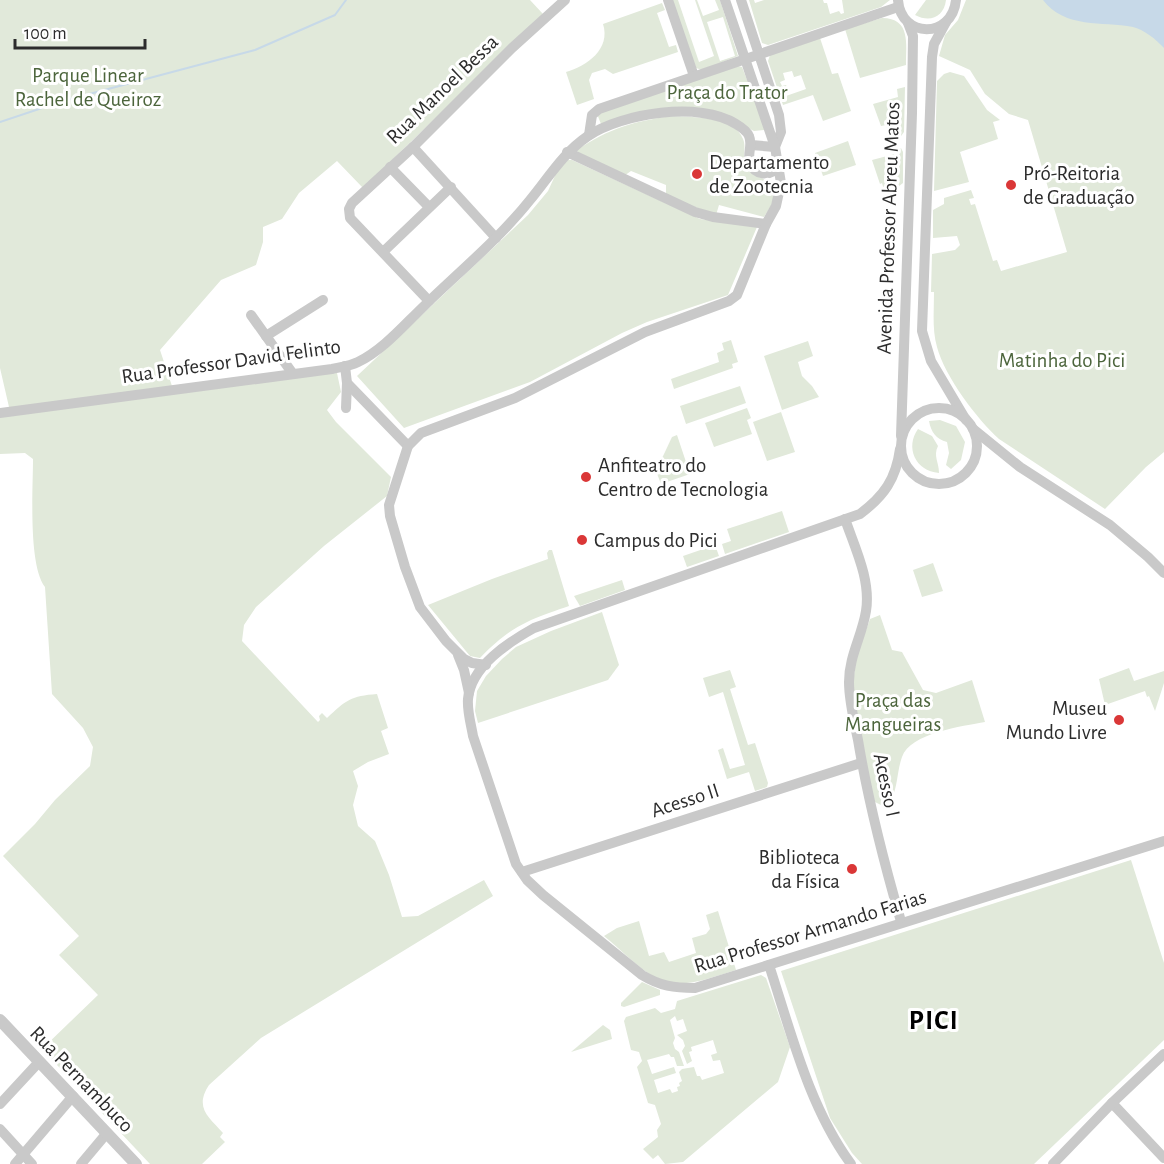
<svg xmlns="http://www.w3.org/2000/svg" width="1164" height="1164" font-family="'Alegreya Sans',sans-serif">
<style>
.green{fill:#e1e9da;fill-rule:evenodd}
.water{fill:#c7d9e8}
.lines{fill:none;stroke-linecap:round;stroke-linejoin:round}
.stream{stroke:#c7d9e8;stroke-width:2}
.minor{stroke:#c9c9c9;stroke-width:10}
.tertiary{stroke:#c9c9c9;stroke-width:12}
.poi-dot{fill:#da3737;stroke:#fff;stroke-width:2}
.labels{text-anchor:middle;stroke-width:6;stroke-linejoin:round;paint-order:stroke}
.park-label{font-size:21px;fill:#4c653c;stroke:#fff}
.street-label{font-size:21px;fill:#2c2c2c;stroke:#fff}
.poi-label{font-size:21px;fill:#2c2c2c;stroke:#fff;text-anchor:start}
.district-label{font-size:27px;font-weight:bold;letter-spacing:1.5px;fill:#000;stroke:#fff}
</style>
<rect width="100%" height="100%" fill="#fff"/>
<g class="green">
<path d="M 0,0 L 530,0 L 543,14 L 363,188 L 337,161 L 299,193 L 282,219 L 263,227 L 263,242 L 256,265 L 221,280 L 160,350 L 172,386 L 337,373 L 341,392 L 327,410 L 336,422 L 391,477 L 387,496 L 324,546 L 256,607 L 244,625 L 242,641 L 318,722 L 320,720 L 319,716 L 322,713 L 327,718 C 346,700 351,696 377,694 L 388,728 L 381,731 L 389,754 L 368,762 L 353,771 L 358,786 L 353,805 L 358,826 L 375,841 L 389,875 L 402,917 L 418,916 L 484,880 L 493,896 L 261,1038 L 209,1085 C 194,1108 209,1117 223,1133 L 220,1137 L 225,1142 L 202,1164 L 150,1164 L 42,1049 L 98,995 L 59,955 L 79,936 L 3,856 L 35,824 L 55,800 L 90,766 L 93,747 L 83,728 L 52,694 L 45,587 C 28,565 33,489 33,459 L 25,453 L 0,454 L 0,417 L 9,407 L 0,368 Z"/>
<path d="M 672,0 L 678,0 L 699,62 L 714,56 L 695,0 L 697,0 L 703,16 L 719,10 L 715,0 L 720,0 L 738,56 L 702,70 L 696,68 ZM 723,17 L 735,56 L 720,61 L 707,22 Z"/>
<polygon points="749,0 754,0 755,3 764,0 823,0 824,3 827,3 830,14 839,11 841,14 844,13 842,0 890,0 881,7 768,45 762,43"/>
<path d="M 926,0 L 946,0 C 944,17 930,23 915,15 Z"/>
<path d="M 966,0 L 1164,0 L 1164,452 L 1146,467 L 1105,509 L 999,439 C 977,419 945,377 937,347 C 932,330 934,310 934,292 L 931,292 L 932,254 L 955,250 L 960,245 L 957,236 L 933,238 L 933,210 L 944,204 L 944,198 L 971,190 L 974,198 L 969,199 L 971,205 L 975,204 L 993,261 L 997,260 L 1001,271 L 1067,252 L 1028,120 L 1009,114 L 985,94 L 970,70 L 939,56 L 945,35 L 958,20 Z"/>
<path d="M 662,3 L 665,10 L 657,13 L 669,47 L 676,45 L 678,52 L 613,74 L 605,69 L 592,73 L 589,80 L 594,99 L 577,105 L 566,72 C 587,66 611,49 603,24 Z"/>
<path d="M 882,18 C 911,18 906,44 906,65 L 860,78 L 845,29 Z"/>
<path d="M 820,38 L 832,74 L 838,73 L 851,111 L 823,121 L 813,95 L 783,105 L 768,61 L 770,55 ZM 792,71 L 794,77 L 791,78 L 801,75 L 806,89 L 786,96 L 784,90 L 788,89 L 786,85 L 782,86 L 780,82 L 785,80 L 783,73 Z"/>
<polygon points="738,66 742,67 766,128 764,130 754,131 716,112 601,124 597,114"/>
<polygon points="950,72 964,76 987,110 1000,120 993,122 998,139 960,152 969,182 934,191 937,81 944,74"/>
<polygon points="905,87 904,132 901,136 889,135 886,125 881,126 873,104 898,97 897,89"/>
<path d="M 671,116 C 691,117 735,116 743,139 C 747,148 741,158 746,167 C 752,177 768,178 776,187 L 772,204 L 764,217 L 719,205 L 716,215 L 666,196 L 666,185 L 631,171 L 624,176 L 578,154 L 577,150 C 610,128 632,122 671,116 Z"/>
<polygon points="848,141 856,165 823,176 815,153"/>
<polygon points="894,148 901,148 903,152 903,183 899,186 884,190 882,183 880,184 872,160 895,154"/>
<polygon points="567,160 572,160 700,219 757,227 728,295 647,322 622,333 530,382 404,428 357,376 528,215 548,191 559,167"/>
<polygon points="731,340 738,362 732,364 733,368 674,389 671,379 719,362 717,353 724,350 722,343"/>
<polygon points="808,341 813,356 798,362 802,376 812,386 819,397 782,410 764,356"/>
<polygon points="740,386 746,403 686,424 680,406"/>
<polygon points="747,408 751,418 747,420 752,434 714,447 705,423"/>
<polygon points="781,412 795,452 767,461 753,422"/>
<path d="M 940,420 L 956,426 L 965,442 L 961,460 L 951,469 L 946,465 L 949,453 L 947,442 C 936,439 931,432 929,421 Z"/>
<path d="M 918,429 L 932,436 L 938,446 C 933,456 939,462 939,473 C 915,471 905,447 918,429 Z"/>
<polygon points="677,435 690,474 661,484 656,471 672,437"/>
<polygon points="782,511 789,532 725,554 722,544 731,541 727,529"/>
<polygon points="715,545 719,556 687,567 683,556"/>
<path d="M 549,550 L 552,550 L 569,606 C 528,620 511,626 480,658 L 470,656 L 428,605 L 492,579 L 548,559 L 547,553 Z"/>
<polygon points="933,563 943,591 922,597 913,570"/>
<polygon points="622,580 625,590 580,606 574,596"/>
<polygon points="602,612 619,665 608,680 478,723 475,711 477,691 486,676 502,659 516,647 551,631"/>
<path d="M 880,615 L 892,650 L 902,652 L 923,690 L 936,693 L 972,680 L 985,722 C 963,726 910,733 902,757 C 897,771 898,785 892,798 L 890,803 L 881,805 L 873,801 C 865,761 848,707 855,668 C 857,651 865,634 870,619 Z"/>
<polygon points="1129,668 1134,681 1164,671 1164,683 1155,711 1149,696 1147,697 1145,691 1105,705 1099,679"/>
<polygon points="730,670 736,687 730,689 748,745 755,743 768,783 767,787 755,791 749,772 727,779 718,750 723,748 730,769 745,765 723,692 709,697 703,678"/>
<polygon points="1131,860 1164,963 1164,1040 1034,1164 862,1164 852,1153 830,1118 781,971"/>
<path d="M 718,911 L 736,970 C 712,977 679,992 654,977 C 636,966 620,949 604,936 L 617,928 L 639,921 L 649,956 L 664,952 L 669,962 L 696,953 L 692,938 L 706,934 L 710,929 L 706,915 Z"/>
<path d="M 761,975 L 766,978 L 790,1047 L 778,1082 L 683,1162 L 665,1164 L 658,1155 L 653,1159 L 643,1149 L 658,1137 L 657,1130 L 661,1124 L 655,1105 L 648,1103 L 637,1067 L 642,1061 L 639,1052 L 631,1050 L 624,1021 L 626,1017 L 655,1008 L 661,1013 L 675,1009 L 677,1001 ZM 675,1016 L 677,1021 L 683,1019 L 687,1031 L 677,1035 L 683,1040 L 685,1046 L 682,1051 L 687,1064 L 692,1061 L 689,1052 L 692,1051 L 691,1047 L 713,1040 L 717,1053 L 711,1055 L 713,1061 L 720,1060 L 724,1073 L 702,1080 L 700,1076 L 697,1076 L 694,1067 L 682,1069 L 679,1072 L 682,1081 L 679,1083 L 680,1086 L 677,1087 L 678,1091 L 672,1093 L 670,1089 L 658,1093 L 654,1080 L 676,1073 L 674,1067 L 652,1074 L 647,1060 L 669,1054 L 671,1057 L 674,1057 L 677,1066 L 684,1066 L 679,1052 L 675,1049 L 673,1043 L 675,1038 L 670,1020 Z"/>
<polygon points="642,982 660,990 660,995 624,1007 621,1006 621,1003"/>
<polygon points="603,1025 610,1030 612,1039 571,1052"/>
</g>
<path class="water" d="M 1043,0 L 1164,0 L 1164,48 C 1157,40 1143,29 1133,27 C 1102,21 1065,29 1043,0 Z"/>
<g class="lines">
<polyline class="stream" points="0,122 63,101 255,50 335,15 346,0"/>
<g class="minor">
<polyline points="668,0 694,76"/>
<polyline points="741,0 779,115 781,132 775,147"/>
<path d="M 898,0 C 901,39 952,39 956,0"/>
<polyline points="946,22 934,44 932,57 922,331 931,361 966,420"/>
<polyline points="589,135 592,115 599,109 898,7"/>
<polyline points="751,145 775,147"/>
<polyline points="413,147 496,238"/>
<polyline points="567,152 695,212 713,217 766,224"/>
<polyline points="390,167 429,207"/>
<polyline points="383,252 451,187"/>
<polyline points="429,301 350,218 349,209 352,203 413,147 512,48 565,0"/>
<polyline points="251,315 293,374"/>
<polyline points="266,336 323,300"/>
<polyline points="345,366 347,383 408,446"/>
<polyline points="346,408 347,383"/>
<circle cx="939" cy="446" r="38"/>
<path d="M 0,413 L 332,369 C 341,367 350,366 358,362 C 383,350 404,325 424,306 C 460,271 499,239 530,200 C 549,177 563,153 588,136 C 622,113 700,101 736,124 C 741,127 747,131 749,136 C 753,145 747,153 750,163 C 755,176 771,177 778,166"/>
<polyline points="973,429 1020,467 1110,525 1148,557 1164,573"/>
<polyline points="901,436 912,113 913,36 908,23"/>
<path d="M 900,449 C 896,479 884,496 860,514 L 534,628 C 509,642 471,666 468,699 C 467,711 471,724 473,736 L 516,864 L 527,880 L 543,895 L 642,975 C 660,986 674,988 695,988 L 1164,841"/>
<path d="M 845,519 C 855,548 871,580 866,611 C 862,636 849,656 849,682 C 849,701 854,721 858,740 C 868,800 883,859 900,918"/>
<polyline points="458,655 464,670 469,693"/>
<polyline points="486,665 472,663 464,659 446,641 420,607 405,567 390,516 389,505 408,446 421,433 515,398 645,332 729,301 737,295 766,224 776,206 781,183 775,147 725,0"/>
<polyline points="522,872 861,763"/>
<path d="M 769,965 C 791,1032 809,1107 851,1164"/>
<polyline points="1112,1103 1164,1158"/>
<polyline points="0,1104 39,1062"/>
<polyline points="0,1129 32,1164"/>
<polyline points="15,1164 73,1096"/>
<polyline points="81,1164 107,1133"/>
<polyline points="1053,1164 1112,1103 1164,1054"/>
</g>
<polyline class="tertiary" points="0,1020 136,1164"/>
</g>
<g class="poi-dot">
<circle cx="697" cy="174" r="6"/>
<circle cx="1011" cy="185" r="6"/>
<circle cx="586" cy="477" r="6"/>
<circle cx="582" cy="540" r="6"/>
<circle cx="1119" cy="720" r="6"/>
<circle cx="852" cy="869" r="6"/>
</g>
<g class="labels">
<g class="park-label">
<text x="88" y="82">Parque Linear<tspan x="88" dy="24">Rachel de Queiroz</tspan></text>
<text x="727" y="99">Praça do Trator</text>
<text x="1062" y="367">Matinha do Pici</text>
<text x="893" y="707">Praça das<tspan x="893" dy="24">Mangueiras</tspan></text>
</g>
<g class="street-label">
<text transform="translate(442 89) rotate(-44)" y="7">Rua Manoel Bessa</text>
<text transform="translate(888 228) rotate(-88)" y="7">Avenida Professor Abreu Matos</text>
<text transform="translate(231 361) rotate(-8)" y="7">Rua Professor David Felinto</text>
<text transform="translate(887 785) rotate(78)" y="7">Acesso I</text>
<text transform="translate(685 800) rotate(-18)" y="7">Acesso II</text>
<text transform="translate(810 931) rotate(-17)" y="7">Rua Professor Armando Farias</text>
<text transform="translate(82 1079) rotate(46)" y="7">Rua Pernambuco</text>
</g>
<g class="poi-label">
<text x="709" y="169">Departamento<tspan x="709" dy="24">de Zootecnia</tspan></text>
<text x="1023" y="180">Pró-Reitoria<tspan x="1023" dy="24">de Graduação</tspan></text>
<text x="598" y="472">Anfiteatro do<tspan x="598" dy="24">Centro de Tecnologia</tspan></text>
<text x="594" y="547">Campus do Pici</text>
<text x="1107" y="715" text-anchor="end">Museu<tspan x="1107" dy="24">Mundo Livre</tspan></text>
<text x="840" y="864" text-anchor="end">Biblioteca<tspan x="840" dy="24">da Física</tspan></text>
</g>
<g class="district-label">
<text x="934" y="1029">PICI</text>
</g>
</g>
<path d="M15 39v9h130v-9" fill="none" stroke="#2c2c2c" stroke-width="3"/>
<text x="24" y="39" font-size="18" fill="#2c2c2c" stroke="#ffffff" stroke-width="4.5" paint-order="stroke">100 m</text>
</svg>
